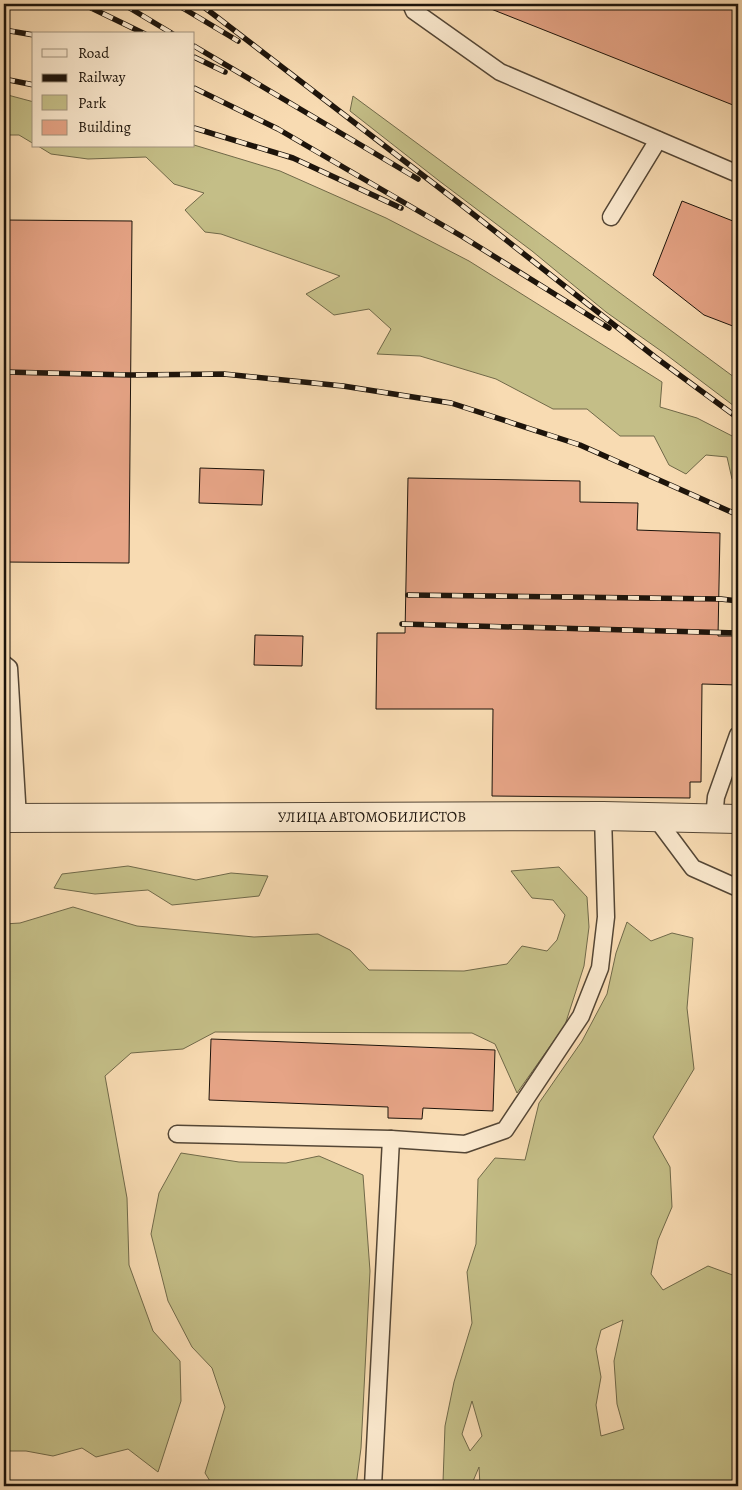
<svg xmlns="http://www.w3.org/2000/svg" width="742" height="1490" font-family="Alegreya,serif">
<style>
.green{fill:#c4be87;stroke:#706949;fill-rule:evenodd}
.building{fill:#e6a486;stroke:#1d140b}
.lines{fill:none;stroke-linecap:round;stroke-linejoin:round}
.service-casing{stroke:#544635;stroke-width:19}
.minor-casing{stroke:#544635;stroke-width:30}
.service{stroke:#fae8cd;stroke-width:16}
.minor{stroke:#fae8cd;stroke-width:28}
.rail-casing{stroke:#1d140b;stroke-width:5.5}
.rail{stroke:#fae8cd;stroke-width:4;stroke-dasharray:11;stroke-linecap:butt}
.labels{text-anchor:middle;stroke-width:4;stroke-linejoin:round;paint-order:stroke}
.street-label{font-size:15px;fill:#1d140b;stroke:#fae8cd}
</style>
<rect width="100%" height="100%" fill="#f8dbb2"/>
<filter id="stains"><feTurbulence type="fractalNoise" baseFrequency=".004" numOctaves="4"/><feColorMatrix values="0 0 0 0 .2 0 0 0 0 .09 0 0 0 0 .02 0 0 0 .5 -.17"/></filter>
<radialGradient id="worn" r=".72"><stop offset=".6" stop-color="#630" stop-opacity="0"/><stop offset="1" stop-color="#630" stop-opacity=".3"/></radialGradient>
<g class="green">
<polygon points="4,94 34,102 34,144 19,135 4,135"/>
<polygon points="353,96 738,380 738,409 664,353 606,312 532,251 438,180 350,111"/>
<polygon points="194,145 280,171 386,218 469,261 662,382 660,407 697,418 738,439 738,481 732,479 727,457 706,455 686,474 669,465 654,436 620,436 587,409 553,409 496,379 420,356 377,354 391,329 369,309 334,315 306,294 340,276 221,234 205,232 185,210 204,193 174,184 146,157 88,159 51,154 38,146"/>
<polygon points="128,866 196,880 231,873 268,876 259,896 172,905 148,890 95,894 54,888 62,874"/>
<polygon points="559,867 587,897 589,927 584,966 565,1025 517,1093 495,1044 472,1033 215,1032 183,1049 131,1053 105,1076 127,1198 129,1265 153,1331 180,1361 181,1401 158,1472 128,1449 96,1457 82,1448 53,1456 26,1451 4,1451 4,924 20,923 73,907 137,926 254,937 318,934 350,950 369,970 464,971 507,964 522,946 547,951 557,940 565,915 553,900 532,898 511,871"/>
<path d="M 627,922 L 651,941 L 672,933 L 693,938 L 687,1008 L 694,1069 L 653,1137 L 670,1167 L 672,1207 L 658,1240 L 651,1274 L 663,1290 L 708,1266 L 738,1277 L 738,1486 L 480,1486 L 479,1467 L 471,1486 L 391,1486 L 443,1482 L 445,1426 L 454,1382 L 472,1323 L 467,1272 L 476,1244 L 478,1179 L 495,1158 L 525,1160 L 539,1103 L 582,1041 L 607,994 L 616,953 ZM 623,1320 L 614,1361 L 617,1404 L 624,1429 L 601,1436 L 596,1405 L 601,1377 L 596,1349 L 601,1330 ZM 472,1401 L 482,1436 L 470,1451 L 462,1434 Z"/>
<polygon points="181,1153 239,1162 286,1163 319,1156 363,1175 370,1271 361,1448 356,1486 255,1486 254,1482 248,1486 213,1486 205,1473 225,1407 212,1368 192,1347 168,1301 151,1234 159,1193"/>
</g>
<g class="building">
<polygon points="481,4 738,4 738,107 481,5"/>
<polygon points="682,201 738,223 738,328 704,315 653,275"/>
<polygon points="4,220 132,221 129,563 4,562"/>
<polygon points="200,468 264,470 262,505 199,503"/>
<polygon points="408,478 580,481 580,502 638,503 637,530 720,533 718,636 738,636 738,685 702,684 701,782 690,782 690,798 492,796 493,709 376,709 377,633 405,633"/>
<polygon points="255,635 303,636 302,666 254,665"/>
<polygon points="211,1039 495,1050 493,1111 423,1108 422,1119 388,1118 388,1107 209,1100"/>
</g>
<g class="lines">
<defs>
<g id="service">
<polyline points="411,4 414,11 500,72 738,174"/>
<polyline points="611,217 658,140"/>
<polyline points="4,664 9,668 18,818"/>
<polyline points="655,817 693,868 738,888"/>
<polyline points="714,818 716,797 738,735"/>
<polyline points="177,1134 391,1139 465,1144 505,1130 581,1016 600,968 606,917 603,816"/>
<polyline points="373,1486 391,1139"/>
</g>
<g id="minor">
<path id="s1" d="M 4,818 L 603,816 L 738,819"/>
</g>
</defs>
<use href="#service" class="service-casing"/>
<use href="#minor" class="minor-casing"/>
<use href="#service" class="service"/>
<use href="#minor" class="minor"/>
<defs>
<g id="rail">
<polyline points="83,4 145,34"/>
<polyline points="123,4 173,34"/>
<polyline points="176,4 238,41"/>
<polyline points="200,4 459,203 655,357 738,418"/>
<polyline points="4,30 34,35"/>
<polyline points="194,46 418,179"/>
<polyline points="194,57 225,72"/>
<polyline points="4,79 34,85"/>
<polyline points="194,88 278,129 463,237 609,328"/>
<polyline points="194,128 293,158 401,208"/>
<polyline points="4,372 131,375 224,374 343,386 451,403 580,445 738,515"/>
<polyline points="408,595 721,599 738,601"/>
<polyline points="402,624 738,633"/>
</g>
</defs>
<use href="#rail" class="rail-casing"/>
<use href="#rail" class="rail"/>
</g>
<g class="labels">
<g class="street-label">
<text dy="5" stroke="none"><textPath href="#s1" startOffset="368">УЛИЦА АВТОМОБИЛИСТОВ</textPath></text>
</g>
</g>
<rect width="742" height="1490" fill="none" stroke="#f8dbb2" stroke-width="20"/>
<rect x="5" y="5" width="732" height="1480" fill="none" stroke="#1d140b" stroke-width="2.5"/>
<rect x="10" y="10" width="722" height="1470" fill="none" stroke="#1d140b"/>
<rect x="32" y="32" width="162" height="115" fill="#fae8cd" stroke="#a2937f"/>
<rect x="42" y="49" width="25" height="8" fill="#fae8cd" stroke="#a2937f"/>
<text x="78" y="58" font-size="15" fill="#1d140b">Road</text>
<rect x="42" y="74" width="25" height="8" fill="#1d140b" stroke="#a2937f"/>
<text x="78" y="82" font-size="15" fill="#1d140b">Railway</text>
<rect x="42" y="95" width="25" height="15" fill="#c4be87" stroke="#a2937f"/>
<text x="78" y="108" font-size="15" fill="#1d140b">Park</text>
<rect x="42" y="120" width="25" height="15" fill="#e6a486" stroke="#a2937f"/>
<text x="78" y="132" font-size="15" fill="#1d140b">Building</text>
<rect width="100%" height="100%" filter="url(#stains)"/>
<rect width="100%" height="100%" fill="url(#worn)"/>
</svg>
